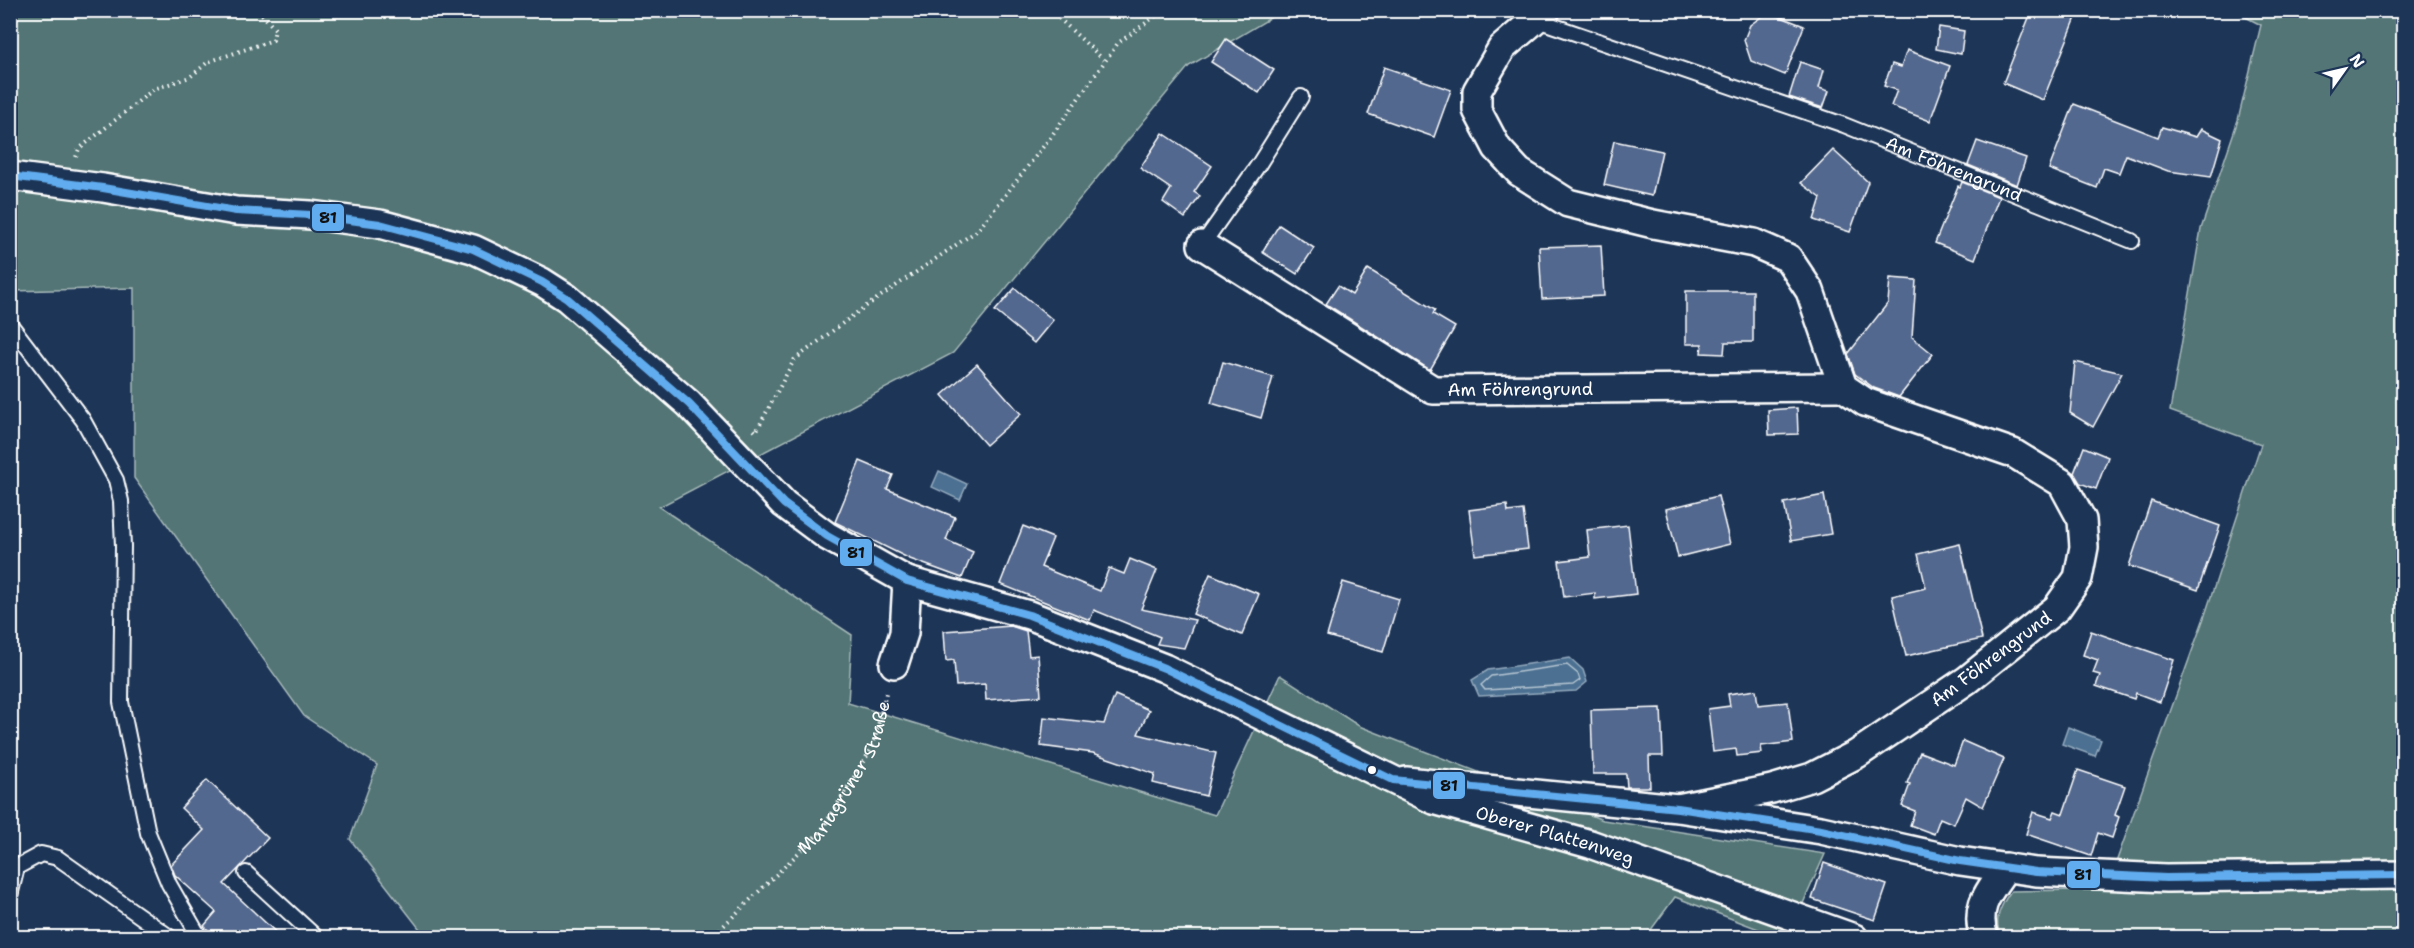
<svg xmlns="http://www.w3.org/2000/svg" width="2414" height="948" font-family="'Shantell Sans',sans-serif">
<style>
.green{fill:#527474;stroke:#a8baba;stroke-width:1.5}
.water{fill:#4b7091;stroke:#93a9bd;stroke-width:1.5}
.lines{fill:none;stroke-linecap:round;stroke-linejoin:round}
.shore{stroke:#b7c6d3;stroke-width:1.5}
.building{fill:#52678e;stroke:#fff;stroke-width:1.5}
.lane-casing{stroke:#fff;stroke-width:18}
.street-casing{stroke:#fff;stroke-width:32}
.path{stroke:#fff;stroke-width:4;stroke-dasharray:1.5 4.5;stroke-linecap:butt}
.lane{stroke:#1d3557;stroke-width:14}
.street{stroke:#1d3557;stroke-width:27}
.bus-1-casing{stroke:#1d3557;stroke-width:12}
.bus-1{stroke:#60acee;stroke-width:8}
.bus-dot{fill:#fff;stroke:#1d3557;stroke-width:2}
.labels{text-anchor:middle;stroke-width:4.5;stroke-linejoin:round;paint-order:stroke}
.street-label{font-size:18px;fill:#fff;stroke:#1d3557}
.line-badge{stroke:#1d3557;stroke-width:2}
.pale-badge-label{font-size:16px;text-anchor:middle;font-weight:bold;fill:#111}
</style>
<rect width="100%" height="100%" fill="#1d3557"/>
<filter id="ink" filterUnits="userSpaceOnUse"><feTurbulence type="fractalNoise" baseFrequency=".0167" numOctaves="2"/><feDisplacementMap in="SourceGraphic" scale="12" xChannelSelector="R" yChannelSelector="G"/><feConvolveMatrix kernelMatrix="1 2 1 2 8 2 1 2 1" color-interpolation-filters="sRGB"/></filter>
<g filter="url(#ink)">
<g class="green">
<polygon points="10,11 1282,11 1189,66 953,353 659,507 852,635 848,703 1215,815 1280,675 1359,726 1603,820 1825,854 1788,937 1779,937 1675,897 1645,938 426,937 350,839 377,765 304,716 134,478 134,288 11,291"/>
<polygon points="2234,11 2403,11 2403,864 2114,868 2205,615 2261,444 2170,411 2201,229 2238,120 2261,25"/>
<path d="M 2403,886 L 2403,937 L 2002,938 C 1992,921 2001,905 2011,891 Z"/>
</g>
<g class="water">
<polygon points="939,471 967,484 960,500 932,487"/>
<polygon points="1570,658 1583,670 1587,682 1576,691 1479,696 1472,680 1488,670"/>
<polygon points="2068,727 2101,740 2095,756 2062,744"/>
</g>
<g class="lines">
<polygon class="shore" points="1567,665 1578,674 1580,680 1573,685 1485,690 1481,685 1491,676"/>
</g>
<g class="building">
<polygon points="2032,10 2079,10 2043,100 2003,83"/>
<polygon points="1768,12 1804,26 1785,75 1751,61 1744,40 1750,25"/>
<polygon points="1939,27 1964,31 1961,54 1936,49"/>
<polygon points="1226,39 1274,70 1259,93 1211,62"/>
<polygon points="1907,50 1950,66 1930,121 1891,106 1897,90 1884,86 1892,64 1901,67"/>
<polygon points="1800,62 1824,70 1819,88 1829,91 1823,108 1789,97"/>
<polygon points="1384,67 1451,90 1434,137 1368,114"/>
<polygon points="2074,104 2158,137 2162,127 2196,137 2201,129 2222,139 2211,177 2168,171 2126,155 2119,173 2104,168 2097,188 2049,169"/>
<polygon points="1163,133 1212,166 1194,192 1200,196 1185,218 1163,202 1171,189 1140,168"/>
<polygon points="1614,141 1662,151 1652,196 1604,185"/>
<polygon points="1977,141 2026,158 2017,185 1968,165"/>
<polygon points="1833,150 1868,182 1850,232 1814,220 1821,198 1801,183"/>
<polygon points="1962,182 1999,197 1975,259 1935,243 1958,186 1960,187"/>
<polygon points="1279,225 1314,248 1297,274 1262,252"/>
<polygon points="1601,245 1604,296 1542,299 1539,247"/>
<polygon points="1368,269 1435,310 1433,314 1455,327 1430,370 1326,304 1338,286 1352,295"/>
<polygon points="1890,278 1916,280 1912,337 1933,354 1899,397 1874,388 1855,374 1848,354 1888,303"/>
<polygon points="1015,288 1053,320 1034,343 995,311"/>
<polygon points="1686,291 1753,291 1753,342 1725,342 1724,354 1701,353 1702,344 1686,344"/>
<polygon points="1223,362 1273,377 1261,418 1211,403"/>
<polygon points="2075,362 2122,373 2093,427 2070,413"/>
<polygon points="977,364 1021,414 986,445 942,395"/>
<polygon points="1797,408 1798,434 1769,435 1768,410"/>
<polygon points="2084,447 2108,457 2096,489 2080,483 2074,473"/>
<polygon points="860,461 893,475 887,489 955,517 946,540 973,552 962,578 910,559 835,522"/>
<polygon points="1824,495 1831,534 1791,541 1784,503"/>
<polygon points="1718,496 1730,544 1678,557 1666,509"/>
<polygon points="2151,501 2220,526 2198,590 2129,566"/>
<polygon points="1507,505 1508,512 1523,510 1528,549 1475,555 1469,510"/>
<polygon points="1628,525 1636,594 1595,599 1595,593 1564,597 1559,561 1590,557 1587,530"/>
<polygon points="1023,526 1053,538 1041,567 1100,591 1109,568 1124,574 1130,559 1157,570 1141,609 1195,620 1184,648 1157,644 1160,637 1094,610 1090,620 1000,584"/>
<polygon points="1960,544 1982,639 1906,656 1892,596 1926,588 1918,554"/>
<polygon points="1210,574 1259,594 1242,635 1193,614"/>
<polygon points="1343,582 1399,599 1383,652 1327,636"/>
<polygon points="1011,626 1026,631 1029,656 1038,655 1041,696 986,700 985,684 956,686 954,660 946,661 944,631"/>
<polygon points="2091,631 2174,660 2160,702 2136,693 2134,699 2096,686 2100,675 2093,673 2098,660 2083,655"/>
<polygon points="1756,690 1758,705 1788,702 1793,742 1761,746 1762,753 1737,756 1736,749 1713,752 1708,709 1730,706 1728,694"/>
<polygon points="1115,695 1149,710 1138,734 1216,753 1206,796 1153,783 1155,774 1093,753 1041,746 1044,717 1104,724"/>
<polygon points="1661,708 1663,756 1649,756 1650,787 1627,787 1626,774 1593,774 1591,710"/>
<polygon points="1963,741 2004,759 1983,807 1966,797 1954,824 1940,818 1934,834 1910,825 1915,811 1902,806 1910,784 1907,783 1920,752 1954,765"/>
<polygon points="2078,770 2125,786 2115,815 2119,817 2112,838 2098,833 2091,856 2026,834 2033,812 2052,818 2055,811 2063,814"/>
<polygon points="207,780 268,838 224,884 282,938 216,938 204,926 216,912 175,875 171,865 204,830 181,808"/>
<polygon points="1824,863 1887,885 1875,920 1812,899"/>
</g>
<g class="lines">
<defs>
<g id="lane">
<path id="s2" d="M 1534,19 L 1844,125 L 2132,241"/>
<polyline points="1202,245 1259,164 1301,97"/>
<polyline points="10,324 83,420 116,480 121,501 123,546 121,702 148,833 169,884 200,938"/>
<polyline points="246,873 317,938"/>
<polyline points="10,896 17,867 41,854 58,858 171,938"/>
</g>
<g id="street">
<polyline points="1546,10 1502,48 1477,91 1477,110 1497,148 1519,172 1568,203 1653,224 1754,243 1788,258 1810,291 1843,387 1865,402 2013,453 2062,483 2082,520 2084,547 2078,578 2057,608 1967,680 1857,754 1812,777 1772,789 1678,808"/>
<path id="s3" d="M 10,176 L 103,188 L 236,211 L 311,215 L 380,224 L 473,249 L 542,282 L 567,298 L 689,404 L 784,504 L 827,536 L 907,581 L 1029,615 L 1164,668 L 1434,800 L 1590,844 L 1854,938"/>
<path id="s4" d="M 1202,245 L 1433,390 L 1843,387"/>
<polyline points="894,664 904,633 907,581"/>
<polyline points="1406,781 1678,808 1821,830 1960,861 2036,872 2166,878 2404,875"/>
<path d="M 1984,938 C 1974,906 1989,892 2006,867"/>
</g>
</defs>
<use href="#lane" class="lane-casing"/>
<use href="#street" class="street-casing"/>
<g class="path">
<polyline points="1050,10 1105,61"/>
<polyline points="76,157 79,149 154,89 190,77 208,62 273,40 275,29 258,10"/>
<polyline points="754,430 756,432 794,360 859,311 978,230 1050,138 1118,43 1164,10"/>
<path id="s1" d="M 711,938 L 821,831 L 873,746 L 887,689"/>
</g>
<use href="#lane" class="lane"/>
<use href="#street" class="street"/>
<defs>
<polyline id="bus-1" points="10,176 103,188 236,211 311,215 380,224 473,249 542,282 567,298 689,404 784,504 827,536 907,581 1029,615 1164,668 1393,780 1678,808 1821,830 1960,861 2036,872 2166,878 2404,875"/>
</defs>
<use href="#bus-1" class="bus-1-casing"/>
<use href="#bus-1" class="bus-1"/>
</g>
</g>
<circle class="bus-dot" cx="1372" cy="770" r="5"/>
<g class="labels">
<g class="street-label">
<text dy="6" stroke="none"><textPath href="#s2" startOffset="446">Am Föhrengrund</textPath></text>
<text dy="6" stroke="none"><textPath href="#s4" startOffset="360">Am Föhrengrund</textPath></text>
<text transform="translate(1991 659) rotate(-37)" y="6">Am Föhrengrund</text>
<text dy="6" stroke="none"><textPath href="#s1" startOffset="212">Mariagrüner Straße</textPath></text>
<text dy="6" stroke="none"><textPath href="#s3" startOffset="1719">Oberer Plattenweg</textPath></text>
</g>
</g>
<g class="line-badge">
<rect x="311" y="203" width="34" height="29" rx="6" fill="#60acee"/>
<rect x="839" y="538" width="34" height="29" rx="6" fill="#60acee"/>
<rect x="1432" y="771" width="34" height="29" rx="6" fill="#60acee"/>
<rect x="2066" y="860" width="35" height="29" rx="6" fill="#60acee"/>
</g>
<g class="pale-badge-label">
<text x="328" y="223">81</text>
<text x="856" y="558">81</text>
<text x="1449" y="791">81</text>
<text x="2083" y="880">81</text>
</g>
<rect width="2414" height="948" fill="none" stroke="#1d3557" stroke-width="36"/>
<rect x="18" y="18" width="2378" height="912" fill="none" stroke="#fff" stroke-width="2" filter="url(#ink)"/>
<g transform="translate(2345 69) rotate(56)" stroke="#1d3557" stroke-width="4.5" paint-order="stroke">
<path d="M0-4.5L10 22L0 15L-10 22Z" fill="#ffffff"/>
<text y="-9" font-size="16" font-weight="bold" text-anchor="middle" fill="#ffffff">N</text>
</g>
</svg>
